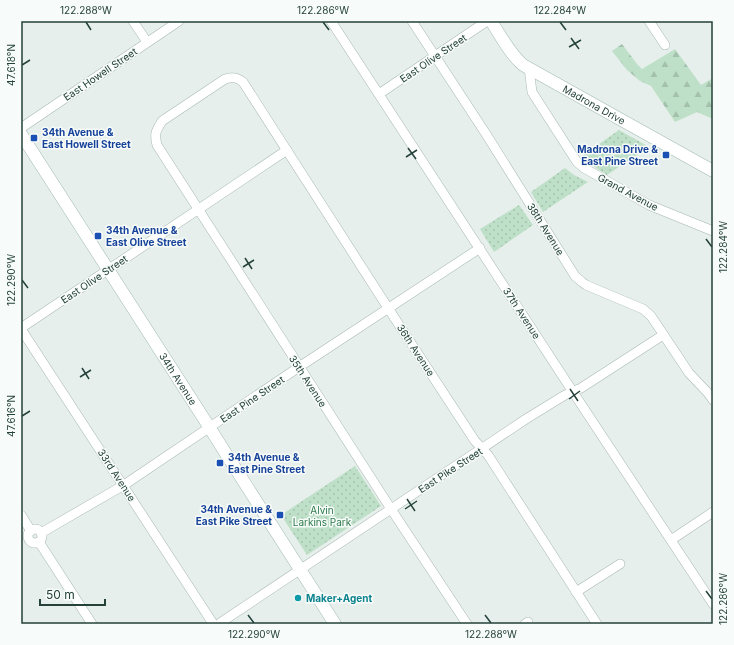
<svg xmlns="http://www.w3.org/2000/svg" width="734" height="645" font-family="Inter,sans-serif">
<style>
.grass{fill:url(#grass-dots)}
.forest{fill:url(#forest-firs)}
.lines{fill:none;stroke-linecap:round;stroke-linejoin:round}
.street-casing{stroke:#a8b8b2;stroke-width:10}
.secondary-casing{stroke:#a4bbb3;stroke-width:13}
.street{stroke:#fff;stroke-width:9}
.secondary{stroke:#fff;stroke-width:12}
.ticks{fill:none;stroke:#24423a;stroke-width:1.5}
.transit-dot{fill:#1a4fb4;stroke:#f7fbf9;stroke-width:1.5}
.culture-dot{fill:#0f9aa8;stroke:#f7fbf9;stroke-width:1.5}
.labels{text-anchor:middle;stroke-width:3;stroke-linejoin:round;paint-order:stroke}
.street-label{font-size:10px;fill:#24423a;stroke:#f7fbf9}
.transit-label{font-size:10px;font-weight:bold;fill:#164399;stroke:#f7fbf9;text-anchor:start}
.park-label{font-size:10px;fill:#2d7a4b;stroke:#f7fbf9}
.culture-label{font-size:10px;font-weight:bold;fill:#0d838f;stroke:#f7fbf9;text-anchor:start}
.neatline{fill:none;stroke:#24423a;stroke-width:1.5}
.ticks-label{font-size:10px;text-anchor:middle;fill:#24423a}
</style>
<defs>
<pattern id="grass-dots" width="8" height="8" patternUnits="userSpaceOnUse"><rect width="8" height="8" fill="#bfe0c8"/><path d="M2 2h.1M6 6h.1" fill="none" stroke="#a4c1ad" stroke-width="1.8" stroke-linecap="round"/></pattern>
<pattern id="forest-firs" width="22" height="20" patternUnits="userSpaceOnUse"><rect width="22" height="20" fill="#bfe0c8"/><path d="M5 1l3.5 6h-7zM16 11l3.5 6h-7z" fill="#a4c1ad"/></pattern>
</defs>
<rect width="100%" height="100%" fill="#e6efeb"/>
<g class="grass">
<polygon points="619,130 649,147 607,175 587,162 582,156"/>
<polygon points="565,168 574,175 588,182 543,212 531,192"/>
<polygon points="519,205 533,225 494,252 480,229"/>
<polygon points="355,466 381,506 307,555 281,515"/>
</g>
<polygon class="forest" points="622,44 637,64 642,69 675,49 701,85 713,78 713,119 697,112 675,122 651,86 640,81 627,70 612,51"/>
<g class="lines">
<defs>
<g id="street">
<polyline points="133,21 147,42"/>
<polyline points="331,21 573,392 713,604"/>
<polyline points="412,21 486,134 575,276 582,282 586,285 643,309 651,316 689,373 708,393 713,400"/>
<polyline points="649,21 665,45"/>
<polyline points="529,68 532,92 577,162 584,168 649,205 713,231"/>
<polyline points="379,94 487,21"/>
<polyline points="21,128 179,21"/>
<polyline points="21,328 287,150"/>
<polyline points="21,329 212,622"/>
<polyline points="21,515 31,531"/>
<circle cx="35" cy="536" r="7"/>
<polyline points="41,533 124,485 299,367 480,248"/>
<polyline points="671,540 713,512"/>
<polyline points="39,542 92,624"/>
<polyline points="576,592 620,564"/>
<polyline points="220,623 526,419 565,395 581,388 663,335"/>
<path d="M 467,624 L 391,509 L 157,145 C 154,133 156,131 162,121 L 225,79 C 232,77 237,77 243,82 L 388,308 L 475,441 L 488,455 L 597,624"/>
<polyline points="525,624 528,622"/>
</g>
<g id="secondary">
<path id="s1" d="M 491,21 C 501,36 509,53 523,65 L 713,171"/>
<path id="s2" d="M 21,134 L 206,422 L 228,457 L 335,624"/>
</g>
</defs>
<use href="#street" class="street-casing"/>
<use href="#secondary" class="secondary-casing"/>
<use href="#street" class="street"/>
<use href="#secondary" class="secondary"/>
</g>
<path class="ticks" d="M 86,22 L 91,30M 323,22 L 329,30M 560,22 L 566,30M 571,38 L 579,49M 569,47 L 581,40M 22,65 L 30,60M 408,148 L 416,159M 406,157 L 417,150M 706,239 L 712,247M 245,258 L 252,269M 243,267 L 254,260M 22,280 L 28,288M 82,368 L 89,379M 80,377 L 91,370M 570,389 L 578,401M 569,399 L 580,391M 22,416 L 30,411M 407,499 L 415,511M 405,509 L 417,501M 706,591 L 712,599M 248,615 L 254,623M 485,615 L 491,623"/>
<g class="transit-dot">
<rect x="30" y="134" width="8" height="8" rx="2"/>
<rect x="662" y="151" width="8" height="8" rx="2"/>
<rect x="94" y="232" width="8" height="8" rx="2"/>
<rect x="216" y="459" width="8" height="8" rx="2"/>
<rect x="276" y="511" width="8" height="8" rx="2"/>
</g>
<circle class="culture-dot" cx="298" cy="598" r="4"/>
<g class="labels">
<g class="street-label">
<text transform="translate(433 58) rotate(-34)" y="4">East Olive Street</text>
<text transform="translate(100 74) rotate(-34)" y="4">East Howell Street</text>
<text dy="4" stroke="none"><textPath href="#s1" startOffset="136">Madrona Drive</textPath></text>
<text transform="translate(628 192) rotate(28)" y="4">Grand Avenue</text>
<text transform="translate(546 229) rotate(58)" y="4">38th Avenue</text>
<text transform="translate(94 279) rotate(-34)" y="4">East Olive Street</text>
<text transform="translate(522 313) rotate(57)" y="4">37th Avenue</text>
<text transform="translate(416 350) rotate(57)" y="4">36th Avenue</text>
<text dy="4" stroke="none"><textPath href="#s2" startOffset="291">34th Avenue</textPath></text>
<text transform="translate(308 381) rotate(57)" y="4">35th Avenue</text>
<text transform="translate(252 399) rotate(-34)" y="4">East Pine Street</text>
<text transform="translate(450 470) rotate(-33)" y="4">East Pike Street</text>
<text transform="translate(117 475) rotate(57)" y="4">33rd Avenue</text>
</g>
<g class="transit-label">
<text x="42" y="136">34th Avenue &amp;<tspan x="42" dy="12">East Howell Street</tspan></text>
<text x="658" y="153" text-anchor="end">Madrona Drive &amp;<tspan x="658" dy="12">East Pine Street</tspan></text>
<text x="106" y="234">34th Avenue &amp;<tspan x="106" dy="12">East Olive Street</tspan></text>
<text x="228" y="461">34th Avenue &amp;<tspan x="228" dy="12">East Pine Street</tspan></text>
<text x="272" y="513" text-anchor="end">34th Avenue &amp;<tspan x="272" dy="12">East Pike Street</tspan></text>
</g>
<g class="park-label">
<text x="322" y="514">Alvin<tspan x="322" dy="12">Larkins Park</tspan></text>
</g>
<g class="culture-label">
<text x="306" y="602">Maker+Agent</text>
</g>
</g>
<rect width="734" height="645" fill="none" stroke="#f7fbf9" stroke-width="44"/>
<path d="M40 599v6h65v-6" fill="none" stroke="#24423a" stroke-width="2"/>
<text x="46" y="599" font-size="12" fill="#24423a" stroke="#f7fbf9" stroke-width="3" paint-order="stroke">50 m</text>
<rect x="22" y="22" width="690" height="601" class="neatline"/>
<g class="ticks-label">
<text x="86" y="14">122.288°W</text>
<text x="323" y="14">122.286°W</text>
<text x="560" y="14">122.284°W</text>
<text transform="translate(11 65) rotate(-90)" y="4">47.618°N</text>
<text transform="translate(723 247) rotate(-90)" y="4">122.284°W</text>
<text transform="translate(11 280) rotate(-90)" y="4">122.290°W</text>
<text transform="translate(11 416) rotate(-90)" y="4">47.616°N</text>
<text transform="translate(723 599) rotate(-90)" y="4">122.286°W</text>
<text x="254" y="638">122.290°W</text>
<text x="491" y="638">122.288°W</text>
</g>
</svg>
